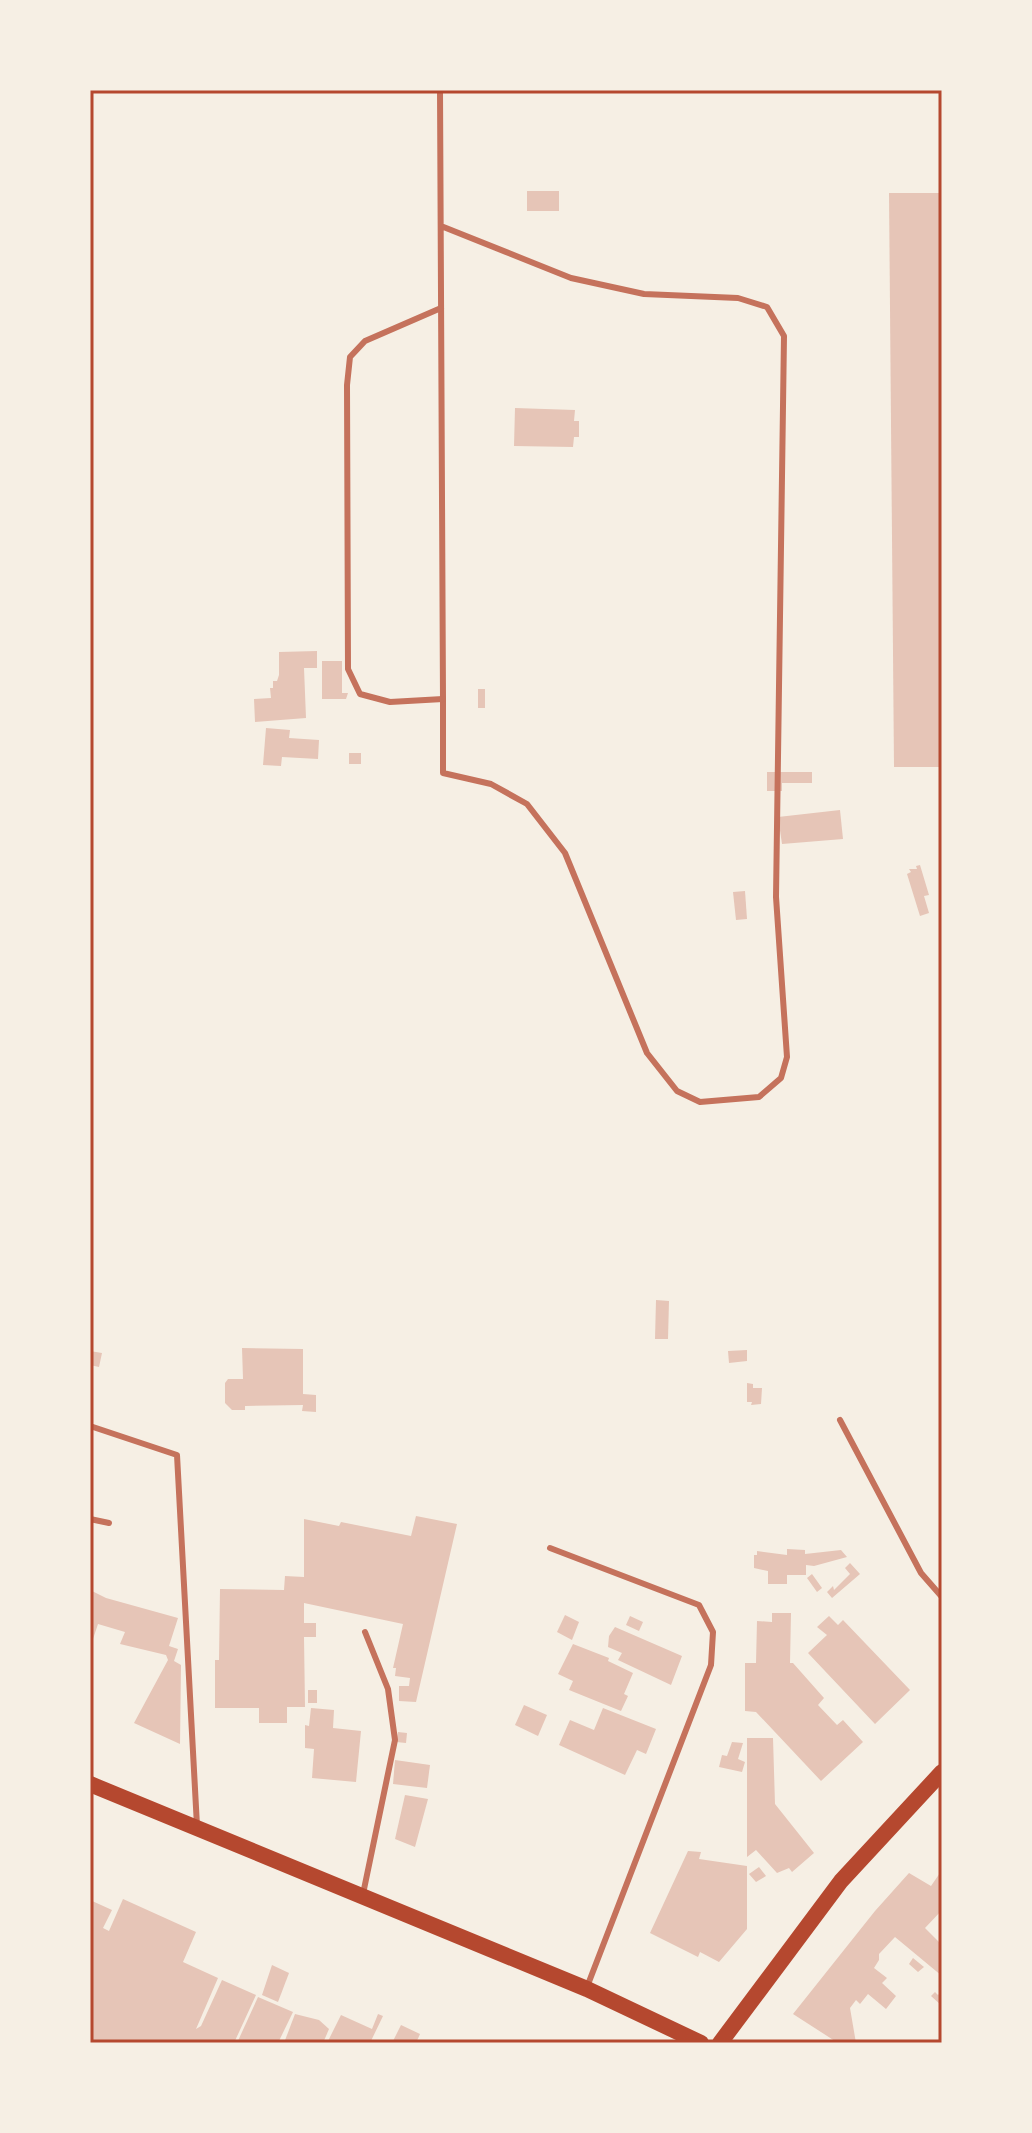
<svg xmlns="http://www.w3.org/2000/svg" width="1032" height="2133" font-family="'Fira Sans Condensed',sans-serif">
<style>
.building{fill:#e6c5b7}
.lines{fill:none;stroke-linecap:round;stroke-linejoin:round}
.service{stroke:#c5725c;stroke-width:6}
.secondary{stroke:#b5482f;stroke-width:16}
.neatline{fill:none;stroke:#b5482f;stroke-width:3}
</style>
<rect width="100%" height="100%" fill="#f6efe4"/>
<g class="building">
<rect x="527" y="191" width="32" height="20"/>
<polygon points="889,193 942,193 942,767 894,767"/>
<polygon points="515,408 575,410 574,421 579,421 579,437 574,437 573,447 514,446"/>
<polygon points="317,651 317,668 304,668 306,718 255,722 254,699 271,698 270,688 273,688 273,681 277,681 279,675 279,652"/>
<polygon points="322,661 342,661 342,693 348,693 346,699 322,699"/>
<rect x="478" y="689" width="7" height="19"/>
<polygon points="266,728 290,730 289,738 319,740 318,759 282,757 281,766 263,765"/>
<rect x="349" y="753" width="12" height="11"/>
<polygon points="767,772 812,772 812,783 782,783 782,791 767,791"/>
<polygon points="840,810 843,839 782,844 778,817"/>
<polygon points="920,865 929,895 924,896 929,913 920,916 907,874 911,872 909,869 917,869 916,866"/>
<polygon points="745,891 747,919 736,920 733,892"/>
<polygon points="656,1300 669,1301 668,1339 655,1339"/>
<polygon points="242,1348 303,1349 303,1394 316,1395 316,1412 302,1411 303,1405 245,1406 245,1410 232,1410 225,1403 225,1383 228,1379 243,1379"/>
<polygon points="747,1350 747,1361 729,1363 728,1351"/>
<polygon points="90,1351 102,1353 99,1367 90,1365"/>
<polygon points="747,1383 753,1384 753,1388 762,1388 761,1404 751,1405 752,1402 747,1402"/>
<polygon points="416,1516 457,1524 416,1702 399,1701 399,1686 409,1686 410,1678 395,1676 396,1668 393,1668 403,1624 304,1603 304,1623 316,1623 316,1637 304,1637 305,1707 287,1707 287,1723 259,1723 259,1708 215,1708 215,1660 219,1660 220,1589 284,1590 285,1576 304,1577 304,1519 339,1526 341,1522 411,1536"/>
<polygon points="787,1549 805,1550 805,1554 841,1550 847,1557 814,1566 806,1565 806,1575 787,1575 787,1584 768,1584 768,1571 754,1568 754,1555 757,1555 757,1551 787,1555"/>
<polygon points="850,1563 860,1574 832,1598 827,1592 833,1586 834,1590 850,1574 845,1568"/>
<polygon points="812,1574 822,1588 817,1592 807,1578"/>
<polygon points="90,1590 106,1598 178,1618 169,1646 178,1649 174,1661 181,1665 180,1744 134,1723 168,1660 166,1655 120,1644 125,1632 98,1624 90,1648"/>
<polygon points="772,1613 791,1613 790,1663 793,1663 824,1698 818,1705 837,1725 843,1720 863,1742 821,1781 756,1712 745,1711 745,1663 756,1663 757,1621 772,1622"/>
<polygon points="565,1615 579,1622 572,1640 557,1632"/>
<polygon points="630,1616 643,1622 639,1631 626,1625"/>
<polygon points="829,1616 838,1625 843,1620 910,1690 875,1724 808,1653 827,1635 817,1627"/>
<polygon points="615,1627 682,1656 671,1685 618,1660 622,1653 608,1647 609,1636"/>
<polygon points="573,1644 609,1658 608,1661 633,1673 624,1694 628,1696 621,1711 569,1690 573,1681 558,1674"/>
<rect x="308" y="1690" width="9" height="13"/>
<polygon points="524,1705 547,1715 538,1736 515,1725"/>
<polygon points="311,1708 334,1710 333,1728 361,1731 356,1782 312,1778 314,1749 305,1748 305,1725 309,1726"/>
<polygon points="603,1708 656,1729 646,1754 637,1750 625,1775 559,1745 570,1720 594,1730"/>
<polygon points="398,1732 407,1733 406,1743 396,1742"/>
<polygon points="747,1738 773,1738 775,1804 814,1853 792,1872 789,1868 777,1873 756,1850 747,1857"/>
<polygon points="732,1742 743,1743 738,1759 745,1762 742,1772 719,1767 722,1755 727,1756"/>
<polygon points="395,1760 430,1765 427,1788 393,1784"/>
<polygon points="405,1795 428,1799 415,1847 395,1839"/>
<polygon points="688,1851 701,1852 699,1859 747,1866 747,1929 719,1962 700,1952 698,1957 650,1933"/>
<polygon points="759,1867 766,1876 756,1882 749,1874"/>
<polygon points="942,1870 942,1910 925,1928 940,1943 942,1940 942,1976 895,1937 879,1954 879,1960 874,1968 887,1978 882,1983 896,1996 886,2009 868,1994 860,2004 856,2000 850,2008 856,2043 838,2043 793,2014 875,1911 909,1873 931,1886"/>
<polygon points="123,1899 196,1932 183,1962 218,1978 196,2029 201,2026 222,1980 256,1995 234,2043 90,2043 90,1900 112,1910 103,1928 109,1931"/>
<polygon points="913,1958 924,1967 918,1972 909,1964"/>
<polygon points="272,1965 289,1973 278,2002 262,1995"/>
<polygon points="942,1991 942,2006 931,1996 935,1992 938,1995"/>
<polygon points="258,1997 293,2012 278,2043 237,2043"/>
<polygon points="295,2014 319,2020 329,2029 323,2043 284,2043"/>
<polygon points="378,2014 383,2016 370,2043 327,2043 341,2015 372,2029"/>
<polygon points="401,2025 420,2034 416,2043 392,2043"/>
</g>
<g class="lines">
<g class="service">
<polyline points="440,90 443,699 443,773 491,784 527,804 565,853 647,1053 677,1091 700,1102 759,1097 781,1078 787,1057 776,897 784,336 767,307 738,298 644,294 571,278 441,226"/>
<polyline points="441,308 365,341 350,357 347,385 348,669 360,694 390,702 443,699"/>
<polyline points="840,1420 921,1573 942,1597"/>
<polyline points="90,1426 177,1455 197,1826"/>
<polyline points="90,1519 109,1523"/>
<polyline points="550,1548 699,1605 713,1632 711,1665 587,1987"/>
<polyline points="363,1894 395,1740 388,1689 365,1632"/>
</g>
<g class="secondary">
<polyline points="90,1784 587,1989 701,2043"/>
<polyline points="720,2043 841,1881 942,1772"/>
</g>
</g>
<rect width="1032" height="2133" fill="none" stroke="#f6efe4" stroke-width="184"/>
<rect x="92" y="92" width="848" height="1949" class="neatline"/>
</svg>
